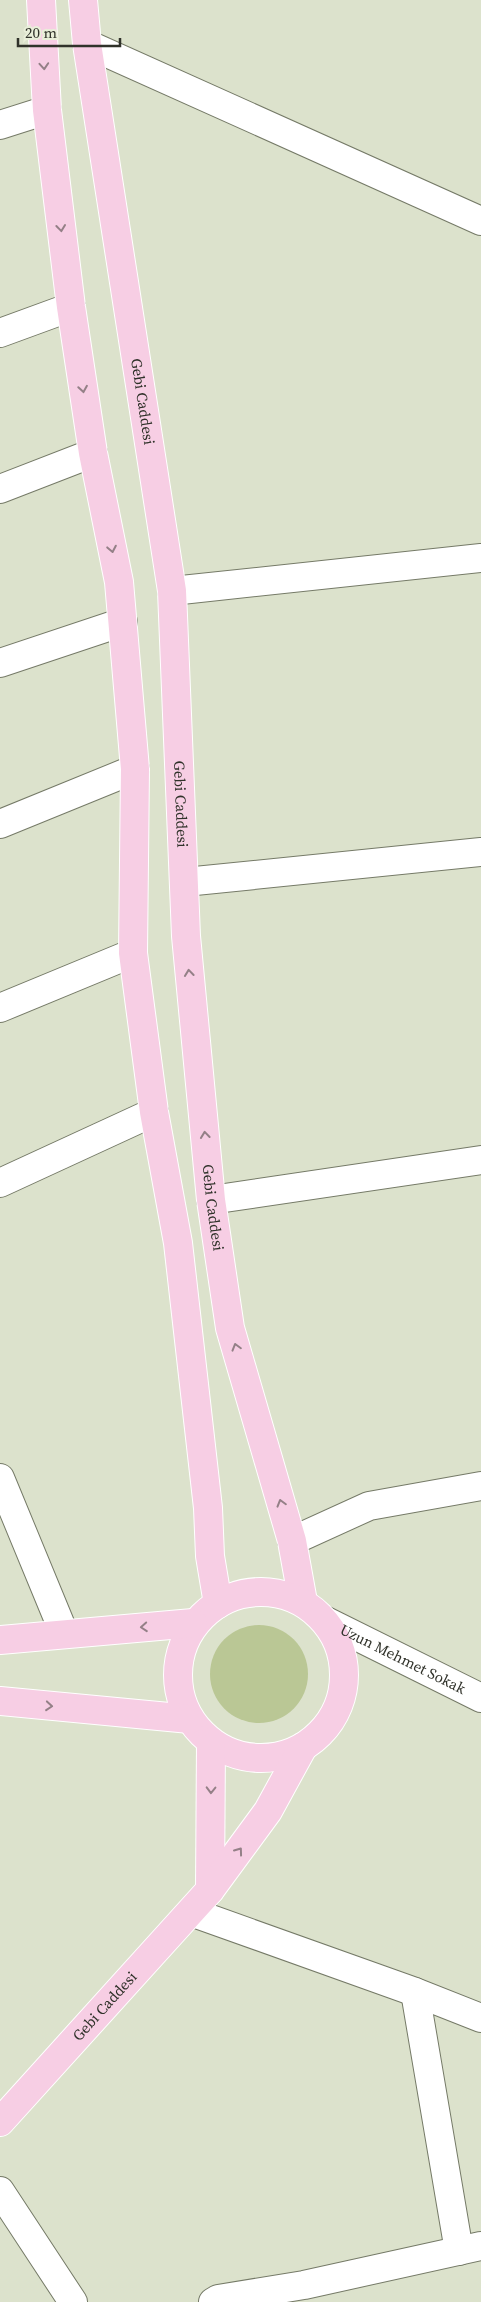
<svg xmlns="http://www.w3.org/2000/svg" width="481" height="2302" font-family="'Source Serif 4',serif">
<style>
.green{fill:#bac795}
.lines{fill:none;stroke-linecap:round;stroke-linejoin:round}
.minor-casing{stroke:#757a67;stroke-width:30}
.major-casing{stroke:#fff;stroke-width:30}
.minor{stroke:#fff;stroke-width:28}
.major{stroke:#f7cee4;stroke-width:28}
.oneway{stroke:#948087}
.labels{text-anchor:middle;stroke-width:5;stroke-linejoin:round;paint-order:stroke}
.street-label{font-size:15px;fill:#30322a;stroke:#e9efd9}
</style>
<rect width="100%" height="100%" fill="#dce2cc"/>
<circle class="green" cx="259" cy="1674" r="49"/>
<g class="lines">
<defs>
<g id="minor">
<polyline points="87,44 481,221"/>
<polyline points="0,125 47,110"/>
<polyline points="0,333 71,307"/>
<polyline points="0,489 93,453"/>
<polyline points="172,591 481,558"/>
<polyline points="0,663 123,622"/>
<polyline points="0,824 135,769"/>
<polyline points="185,882 481,852"/>
<polyline points="0,1008 133,953"/>
<polyline points="0,1183 154,1112"/>
<polyline points="211,1200 481,1160"/>
<polyline points="0,1478 64,1633"/>
<polyline points="292,1541 369,1506 481,1486"/>
<path id="s1" d="M 324,1620 L 481,1698"/>
<polyline points="191,1912 415,1992 481,2018"/>
<polyline points="415,1992 459,2251"/>
<polyline points="0,2191 73,2302"/>
<polyline points="213,2302 218,2299 304,2285 481,2246"/>
</g>
<g id="major">
<polyline points="41,0 47,110 71,307 93,453 119,582 135,769 133,953 154,1112 178,1243 208,1508 210,1556 218,1604"/>
<path id="s2" d="M 83,0 L 87,44 L 172,591 L 186,936 L 211,1200 L 230,1328 L 292,1541 L 303,1602"/>
<circle cx="261" cy="1675" r="83"/>
<polyline points="0,1640 193,1623"/>
<polyline points="0,1701 190,1719"/>
<polyline points="210,1890 211,1742"/>
<path id="s3" d="M 0,2122 L 210,1890 L 268,1811 L 303,1747"/>
</g>
</defs>
<use href="#minor" class="minor-casing"/>
<use href="#major" class="major-casing"/>
<use href="#minor" class="minor"/>
<use href="#major" class="major"/>
</g>
<defs><path id="oneway-chevron" d="M-2-3.5L2.5 0L-2 3.5" fill="none" stroke-width="1.6" stroke-linecap="round" stroke-linejoin="round" transform="scale(1.25)"/></defs>
<g class="oneway">
<use href="#oneway-chevron" transform="translate(44 66) rotate(86)"/>
<use href="#oneway-chevron" transform="translate(61 228) rotate(83)"/>
<use href="#oneway-chevron" transform="translate(83 389) rotate(81)"/>
<use href="#oneway-chevron" transform="translate(112 549) rotate(79)"/>
<use href="#oneway-chevron" transform="translate(189 973) rotate(-96)"/>
<use href="#oneway-chevron" transform="translate(205 1135) rotate(-96)"/>
<use href="#oneway-chevron" transform="translate(236 1347) rotate(-106)"/>
<use href="#oneway-chevron" transform="translate(281 1503) rotate(-106)"/>
<use href="#oneway-chevron" transform="translate(144 1627) rotate(176)"/>
<use href="#oneway-chevron" transform="translate(49 1706) rotate(5)"/>
<use href="#oneway-chevron" transform="translate(211 1790) rotate(91)"/>
<use href="#oneway-chevron" transform="translate(239 1851) rotate(-54)"/>
</g>
<g class="labels">
<g class="street-label">
<text dy="5" stroke="none"><textPath href="#s2" startOffset="406">Gebi Caddesi</textPath></text>
<text dy="5" stroke="none"><textPath href="#s2" startOffset="811">Gebi Caddesi</textPath></text>
<text dy="5" stroke="none"><textPath href="#s2" startOffset="1216">Gebi Caddesi</textPath></text>
<text dy="5" stroke="none"><textPath href="#s1" startOffset="88">Uzun Mehmet Sokak</textPath></text>
<text dy="5" stroke="none"><textPath href="#s3" startOffset="156">Gebi Caddesi</textPath></text>
</g>
</g>
<path d="M18 38v8h102v-8" fill="none" stroke="#30322a" stroke-width="2.5"/>
<text x="25" y="38" font-size="15" fill="#30322a" stroke="#e9efd9" stroke-width="4" paint-order="stroke">20 m</text>
</svg>
